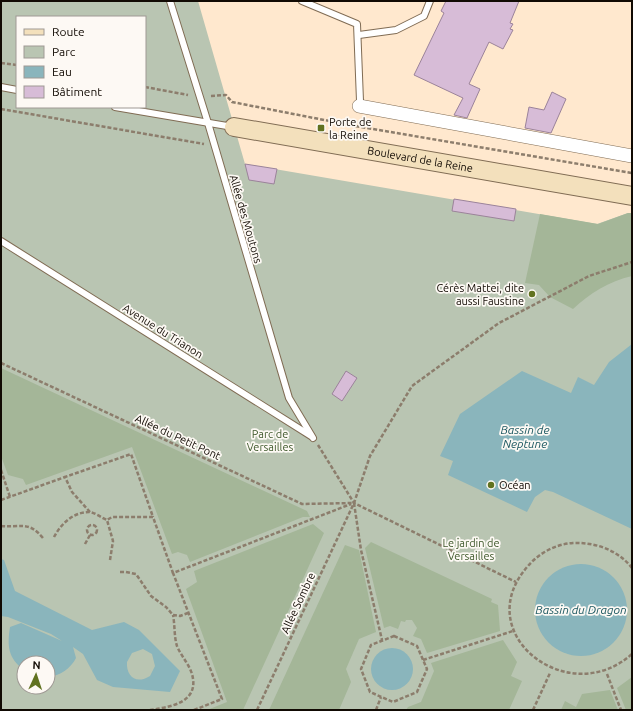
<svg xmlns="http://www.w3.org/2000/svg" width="633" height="711" font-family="Ubuntu,sans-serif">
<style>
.green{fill:#b9c5b2;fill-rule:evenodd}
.forest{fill:#a4b698}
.water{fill:#8ab5bc;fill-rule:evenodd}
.building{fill:#d7bcd7;stroke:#9b839a}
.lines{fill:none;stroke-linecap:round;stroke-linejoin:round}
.lane-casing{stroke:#806c54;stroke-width:8}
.street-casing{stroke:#806c54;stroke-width:14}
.secondary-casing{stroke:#806c54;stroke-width:20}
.path{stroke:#8c7d6c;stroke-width:2.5;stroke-dasharray:4 2;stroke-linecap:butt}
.lane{stroke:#fff;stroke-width:6}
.street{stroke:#fff;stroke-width:13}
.secondary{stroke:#f3e0bc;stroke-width:18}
.poi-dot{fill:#617220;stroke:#fdf9f4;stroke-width:1.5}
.labels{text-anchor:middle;stroke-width:3.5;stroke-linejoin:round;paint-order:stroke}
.poi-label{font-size:11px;fill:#110a03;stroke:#fdf9f4;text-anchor:start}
.street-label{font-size:11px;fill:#110a03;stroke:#fdf9f4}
.park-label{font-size:11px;fill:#405a2d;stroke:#fdf9f4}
.water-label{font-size:12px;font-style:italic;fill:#1b5760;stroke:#fdf9f4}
</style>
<rect width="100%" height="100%" fill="#ffe8ce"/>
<path class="green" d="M 1,1 L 198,1 L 245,164 L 597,224 L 628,213 L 632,213 L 632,710 L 1,710 ZM 17,17 L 145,17 L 145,107 L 17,107 ZM 24,663 L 48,663 L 48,687 L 24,687 Z"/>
<g class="forest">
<path d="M 628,213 L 632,213 L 632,276 C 609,281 589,294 573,309 L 550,297 L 539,285 L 525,283 L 540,214 L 598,224 Z"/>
<polygon points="1,368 307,511 310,517 303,517 190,562 187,555 178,552 172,554 132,447 26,485 23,479 8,475 1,456"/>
<polygon points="313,524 324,533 243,710 207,710 227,702 186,589 197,582 194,571"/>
<polygon points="371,542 492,599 491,602 498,605 500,631 427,653 421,639 413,636 417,628 412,620 406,620 405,622 401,621 398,629 390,626 384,628 365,548"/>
<polygon points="345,545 359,550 376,632 359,639 346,669 351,682 339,710 269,710"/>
<polygon points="503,640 517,662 511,676 522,681 509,710 406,710 408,707 421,702 434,671 431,663"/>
<polygon points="632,677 632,710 626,710 617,688"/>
<polygon points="610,690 618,710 561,710 565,701 576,707 582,694"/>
</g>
<g class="water">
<polygon points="632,344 632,529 553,492 545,490 535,497 527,512 448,475 453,461 440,456 460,414 522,371 571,393 578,377 594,385 609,362"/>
<path d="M 1,559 L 4,560 L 15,591 L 92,630 L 124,622 L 139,630 L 180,671 L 170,692 L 113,687 L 97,680 L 83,654 L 73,647 L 76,658 C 71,668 60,676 48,677 L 48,663 L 24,663 L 24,670 C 8,658 7,646 10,627 L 21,623 L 62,641 L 51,634 L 8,617 L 1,616 ZM 143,649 L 152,654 L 155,666 L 150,676 C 136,685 126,676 127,662 L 132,653 Z"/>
<circle cx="581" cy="610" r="46"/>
<circle cx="392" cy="669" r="21"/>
</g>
<g class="building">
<polygon points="446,1 519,1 510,23 513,24 510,29 513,30 503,49 489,42 469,84 480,89 467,118 454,115 463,98 414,75 444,13 441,11"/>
<polygon points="552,92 566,99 551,133 525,128 529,107 544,110"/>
<polygon points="245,164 277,169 274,184 249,180"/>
<polygon points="454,199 516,209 514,221 452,211"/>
<polygon points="346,371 357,378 342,401 332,394"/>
</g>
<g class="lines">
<defs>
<g id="lane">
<polyline points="170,1 208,123 289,398 313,438"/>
<polyline points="302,1 357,24 360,101"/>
<polyline points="359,35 396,30 424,16 430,1"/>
<polyline points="1,87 17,90"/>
<polyline points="115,107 233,127"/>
<polyline points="1,241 311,436"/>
</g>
<polyline id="street" points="359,106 632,156"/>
<g id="secondary">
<path id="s1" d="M 234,127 L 632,196"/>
</g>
</defs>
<use href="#lane" class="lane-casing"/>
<use href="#street" class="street-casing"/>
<use href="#secondary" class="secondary-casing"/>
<g class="path">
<polyline points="1,63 17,65"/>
<polyline points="145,87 188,95"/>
<polyline points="211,96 226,95 232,102 355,126 632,173"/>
<polyline points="1,109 204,144"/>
<polyline points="1,363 302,504 354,503"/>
<polyline points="318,445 354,503 516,582"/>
<polyline points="1,470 10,497"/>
<polyline points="1,500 65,477"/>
<polyline points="354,503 361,550 382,640"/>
<polyline points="90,512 72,492 65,477 131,454 153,517"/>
<circle cx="92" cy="530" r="5"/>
<path d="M 1,526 C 20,528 28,520 43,538"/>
<path d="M 54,537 C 61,524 73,512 89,512 C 94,512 102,518 107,520"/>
<polyline points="85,544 90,535"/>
<polyline points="110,560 113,541 107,520 112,517 153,517 173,573"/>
<path d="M 632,568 C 618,550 595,542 573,543 C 556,544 539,553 528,566 C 468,633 568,711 632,654"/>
<polyline points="120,572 126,572 136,574 151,596 166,607 173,615 180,616 188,613"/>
<polygon points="394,636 417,646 427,669 417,692 393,702 370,692 361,669 371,645"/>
<polyline points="423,660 513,631"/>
<polyline points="607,674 621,710"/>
<path d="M 150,710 C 170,707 200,703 192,674 C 189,664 181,656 177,646 C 174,637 175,625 173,615"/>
<polyline points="194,710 222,699 173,573 351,504"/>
<polyline points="257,710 354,503 370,456 412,386 499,323 589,276 632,262"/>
<polyline points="376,710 381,697"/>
<polyline points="533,710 550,673"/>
</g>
<use href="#lane" class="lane"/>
<use href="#street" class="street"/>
<use href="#secondary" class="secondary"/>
</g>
<g class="poi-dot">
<rect x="317" y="124" width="8" height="8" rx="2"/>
<circle cx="532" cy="294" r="4"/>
<circle cx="491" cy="485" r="4"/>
</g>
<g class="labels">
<g class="poi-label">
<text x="329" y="126">Porte de<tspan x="329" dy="13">la Reine</tspan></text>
<text x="524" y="292" text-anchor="end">Cérès Mattei, dite<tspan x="524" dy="13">aussi Faustine</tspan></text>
<text x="499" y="489">Océan</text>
</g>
<g class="street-label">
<text dy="4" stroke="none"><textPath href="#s1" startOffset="189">Boulevard de la Reine</textPath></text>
<text transform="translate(246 219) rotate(74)" y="4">Allée des Moutons</text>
<text transform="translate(163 331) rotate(32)" y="4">Avenue du Trianon</text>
<text transform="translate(178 437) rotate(25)" y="4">Allée du Petit Pont</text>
<text transform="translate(298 603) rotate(-65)" y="4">Allée Sombre</text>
</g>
<g class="park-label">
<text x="270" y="438">Parc de<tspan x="270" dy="13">Versailles</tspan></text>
<text x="471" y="547">Le jardin de<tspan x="471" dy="13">Versailles</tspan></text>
</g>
<g class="water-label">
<text x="525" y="434">Bassin de<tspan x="525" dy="14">Neptune</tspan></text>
<text x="581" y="614">Bassin du Dragon</text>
</g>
</g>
<rect width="633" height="711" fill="none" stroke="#110a03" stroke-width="4"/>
<rect x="16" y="16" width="130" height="92" fill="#fdf9f4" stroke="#9f9994"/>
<rect x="24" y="29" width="20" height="6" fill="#f3e0bc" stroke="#9f9994"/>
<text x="52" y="36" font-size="12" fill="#110a03">Route</text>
<rect x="24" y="46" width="20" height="12" fill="#b9c5b2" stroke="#9f9994"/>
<text x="52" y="56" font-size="12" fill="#110a03">Parc</text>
<rect x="24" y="66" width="20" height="12" fill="#8ab5bc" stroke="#9f9994"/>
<text x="52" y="76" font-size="12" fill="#110a03">Eau</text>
<rect x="24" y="86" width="20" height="12" fill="#d7bcd7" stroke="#9f9994"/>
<text x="52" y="96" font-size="12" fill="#110a03">Bâtiment</text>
<g transform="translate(36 675) rotate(3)"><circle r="19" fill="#fdf9f4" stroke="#9f9994"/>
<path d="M0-3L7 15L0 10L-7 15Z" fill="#617220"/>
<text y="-6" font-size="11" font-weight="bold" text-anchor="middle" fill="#110a03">N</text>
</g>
</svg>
